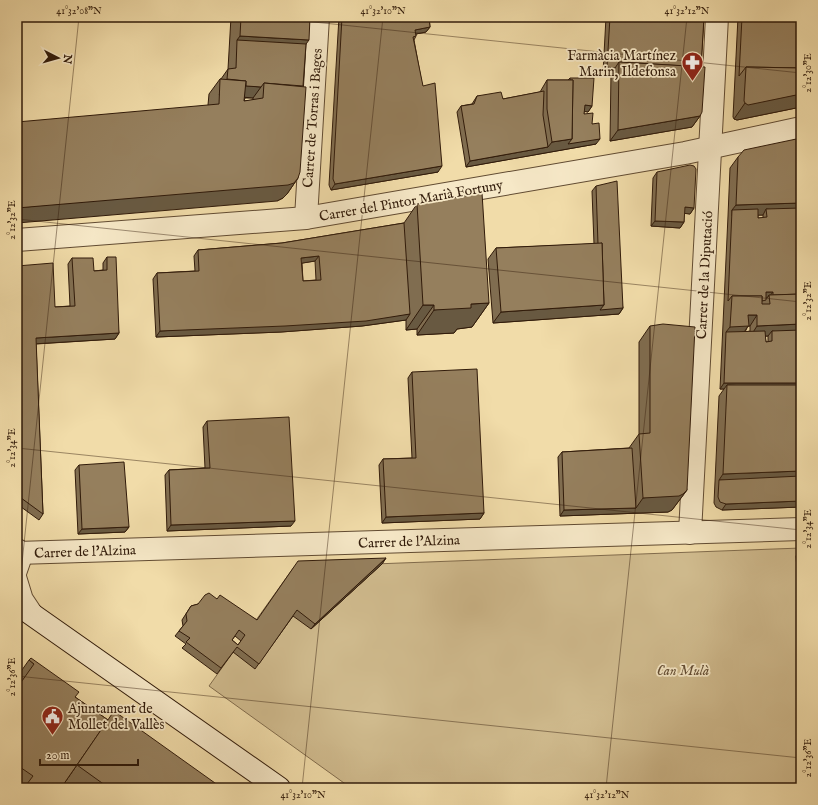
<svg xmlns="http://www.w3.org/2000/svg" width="818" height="805" font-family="'IM FELL English',serif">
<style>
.green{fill:#d0bb8e;stroke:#806b4c}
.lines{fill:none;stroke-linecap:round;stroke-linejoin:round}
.lane-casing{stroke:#614b32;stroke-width:17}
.street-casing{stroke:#614b32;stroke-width:24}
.secondary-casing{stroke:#311b0a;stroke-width:24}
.lane{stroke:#f6e8c7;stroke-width:15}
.street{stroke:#f6e8c7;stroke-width:22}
.secondary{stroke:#f6e8c7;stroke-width:22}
.wall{fill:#806d50;stroke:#311b0a;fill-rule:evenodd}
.shaded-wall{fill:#685941;stroke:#311b0a}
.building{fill:#957f5d;stroke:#311b0a;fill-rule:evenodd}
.ticks{fill:none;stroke:#311b0a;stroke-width:1;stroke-opacity:0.45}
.labels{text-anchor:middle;stroke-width:3.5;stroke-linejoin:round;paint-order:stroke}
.poi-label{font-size:14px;fill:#311b0a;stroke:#f6e8c7;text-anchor:end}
.street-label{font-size:14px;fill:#311b0a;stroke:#f6e8c7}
.park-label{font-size:14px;font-style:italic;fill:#614b32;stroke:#f6e8c7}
.neatline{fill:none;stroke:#311b0a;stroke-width:1.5}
.ticks-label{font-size:10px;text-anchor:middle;fill:#311b0a}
</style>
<rect width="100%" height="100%" fill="#f1dca9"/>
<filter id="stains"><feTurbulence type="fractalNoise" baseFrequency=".005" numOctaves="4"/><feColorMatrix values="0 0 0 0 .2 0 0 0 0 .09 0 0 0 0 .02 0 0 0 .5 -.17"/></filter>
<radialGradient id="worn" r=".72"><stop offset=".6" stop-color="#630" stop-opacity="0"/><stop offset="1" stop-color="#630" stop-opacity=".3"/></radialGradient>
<polygon class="green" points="801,548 801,788 351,788 209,686 294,567"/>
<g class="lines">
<defs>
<polyline id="lane" points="19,547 26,552 18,575 25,598 35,613"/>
<g id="street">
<polyline points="306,218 318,17"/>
<polyline points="17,240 306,218 685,153 801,128"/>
<polyline points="690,533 717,17"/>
<polyline points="17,553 801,529"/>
</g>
<polyline id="secondary" points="17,604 279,788"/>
</defs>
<use href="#lane" class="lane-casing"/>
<use href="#street" class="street-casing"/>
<use href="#secondary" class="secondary-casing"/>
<use href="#lane" class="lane"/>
<use href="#street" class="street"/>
<use href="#secondary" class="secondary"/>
</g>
<g class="wall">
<path d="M 231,17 L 310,17 L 306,44 L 298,178 L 287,194 L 283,198 L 277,201 L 208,105 L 209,94 L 220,79 L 221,79 L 228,69 ZM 245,98 L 253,98 L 253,100 L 244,101 Z"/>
<polygon points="339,17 429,17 430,27 426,32 416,34 416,36 414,40 438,172 331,190 329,185"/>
<polygon points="606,17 704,17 701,67 700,116 692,127 610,141 611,73 603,73"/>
<polygon points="738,17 801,17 801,107 737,120 734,119 733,117"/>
<polygon points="570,78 592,106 588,112 584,111 584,114 592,124 596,144 466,167 457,112 461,106 472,104 477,96 503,99 540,92 547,80 568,80"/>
<path d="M 801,138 L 801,326 L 798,330 L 801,330 L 801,507 L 722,510 L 716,507 L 714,503 L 719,396 L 724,389 L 720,389 L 728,216 L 730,168 L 738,157 ZM 758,215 L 763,215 L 763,218 L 758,218 ZM 748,326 L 750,326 L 750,331 L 745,332 ZM 765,336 L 768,336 L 768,342 L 766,342 Z"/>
<polygon points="657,172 694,208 690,214 684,213 684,222 680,228 651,226 653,178"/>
<polygon points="596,186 623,308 619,314 493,323 488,259 496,248 594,244 592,191"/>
<path d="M 417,204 L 489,303 L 472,327 L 457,329 L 454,333 L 417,335 L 417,329 L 406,330 L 406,320 L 362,326 L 281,332 L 156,337 L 153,279 L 157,273 L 195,271 L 194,256 L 198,250 L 282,243 L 404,223 ZM 315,261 L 316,280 L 303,281 L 302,263 Z"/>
<polygon points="107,257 119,333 115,339 36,344 43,514 39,520 17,504 17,266 55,307 70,306 68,264 72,258 94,271 103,270 103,263"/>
<polygon points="650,326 687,490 672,510 668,512 560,516 558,457 562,452 629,448 639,434 639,342"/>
<polygon points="412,372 484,513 480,519 382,523 379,465 383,459 412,458 408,378"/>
<polygon points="207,421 291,526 167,531 165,475 169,470 205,468 203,427"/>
<polygon points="79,465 129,527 125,532 78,534 75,470"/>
<polygon points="801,548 801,594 799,595 796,556"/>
<path d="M 386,558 L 382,564 L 311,629 L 293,616 L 255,669 L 233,652 L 217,674 L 182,648 L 186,644 L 175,636 L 183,626 L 182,620 L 191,606 L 217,599 L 257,620 ZM 235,636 L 241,641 L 238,645 L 232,640 Z"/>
<polygon points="29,660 75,697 108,720 222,788 61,788 85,753 61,788 17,788 17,688 21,683 17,680 17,677"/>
</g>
<g class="shaded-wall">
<polygon points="430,27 426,32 411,35 415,30"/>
<polygon points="240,36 309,40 298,55 237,40"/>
<polygon points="607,67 615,68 611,73 603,73"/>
<polygon points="227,84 261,87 253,98 219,95"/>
<polygon points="801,94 801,107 737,120 734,119 745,103"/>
<polygon points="585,105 592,106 588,112 581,111"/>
<polygon points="700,116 692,127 610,141 618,130"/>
<polygon points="572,139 600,139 596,144 466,167 470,161 548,147 552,142"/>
<polygon points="442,166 438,172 331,190 335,184"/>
<polygon points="298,178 287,194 283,198 277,201 17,223 17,208"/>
<polygon points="801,203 801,213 766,209 763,215 732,216 732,210 736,205"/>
<polygon points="685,207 694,208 690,214 681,213"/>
<polygon points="655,221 684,222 680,228 651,226"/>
<polygon points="319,256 315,261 297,264 301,258"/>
<polygon points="766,292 773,292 769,297 769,295 767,298 762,298"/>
<polygon points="489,303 472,327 457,329 454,333 417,335 434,310 471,304"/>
<polygon points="423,305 434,305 417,329 406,330"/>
<polygon points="604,305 623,308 619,314 493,323 501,312"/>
<polygon points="410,314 406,320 362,326 281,332 156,337 160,331"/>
<polygon points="748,315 757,315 750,326 748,326 741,337 726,332 730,327"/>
<polygon points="801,324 801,326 794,335 772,331 768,336 750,337 757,326"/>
<polygon points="119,333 115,339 32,344 36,338"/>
<polygon points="724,383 801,383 801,389 727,385 724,389 720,389"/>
<polygon points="801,471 801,482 719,480 723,474"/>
<polygon points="687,490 672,510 668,512 560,516 564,510 636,508 643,498"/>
<polygon points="801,501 801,507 722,510 726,504"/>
<polygon points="484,513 480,519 382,523 386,517"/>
<polygon points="295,521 291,526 167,531 171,525"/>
<polygon points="129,527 125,532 78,534 82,529"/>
<polygon points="386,558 382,564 311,629 315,624"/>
</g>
<g class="building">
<polygon points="241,17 310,17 309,40 240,36"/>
<polygon points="342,17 429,17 430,27 415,30 416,36 413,37 423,86 435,83 442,166 335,184 333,179"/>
<polygon points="610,17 704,17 701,67 619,62 615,68 607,67"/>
<polygon points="742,17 801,17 801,68 746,67 739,76"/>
<polygon points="237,40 306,44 303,86 264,83 261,87 246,86 246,81 227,79 228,69 236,68"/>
<polygon points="619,62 705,67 702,112 700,116 618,130"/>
<polygon points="746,67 801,68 801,94 748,105 745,103 744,101"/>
<polygon points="570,78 594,78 592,106 585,105 584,114 593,113 592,124 599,123 600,139 568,144 572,139 573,80 570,80"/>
<polygon points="220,79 246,81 244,101 263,98 264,83 306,87 300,172 298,178 294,183 288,185 17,208 17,122 219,104"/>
<polygon points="547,80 573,80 572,139 552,142 547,109"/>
<polygon points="544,91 543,115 548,147 470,161 461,106 474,104 477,96 501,92 503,99"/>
<polygon points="801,138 801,203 736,205 738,157 744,150"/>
<polygon points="690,165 694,166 696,169 694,208 685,207 684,222 655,221 657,172"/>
<polygon points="617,181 623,308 600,310 604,305 602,243 598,244 596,186"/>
<polygon points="482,193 489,303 471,304 471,308 434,310 434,305 423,305 417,204"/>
<polygon points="801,208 801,294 773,295 773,292 766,292 766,300 762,301 762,296 732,296 728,301 732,210 758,209 758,218 767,217 766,209"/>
<path d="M 404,223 L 410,314 L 366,321 L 285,326 L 160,331 L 157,273 L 199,271 L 198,250 L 282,243 ZM 319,256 L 321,280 L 303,281 L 301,258 Z"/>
<polygon points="602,243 604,305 501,312 496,248"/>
<polygon points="107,257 116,257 119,333 36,338 43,514 17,495 17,266 53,263 55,307 75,306 72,258 93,258 94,271 107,270"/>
<polygon points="801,294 801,324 757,326 757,315 748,315 749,326 730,327 732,296 762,296 762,304 770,304 769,295"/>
<polygon points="663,324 695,327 687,490 683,494 679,496 643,498 639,434 650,433 650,326"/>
<polygon points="801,330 801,383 724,383 726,332 765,331 766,342 772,341 772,331"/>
<polygon points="477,369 484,513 386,517 383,459 416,458 412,372"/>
<polygon points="727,385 801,385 801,471 723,474"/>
<polygon points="289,417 295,521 171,525 169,470 210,468 207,421"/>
<polygon points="632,448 636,508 564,510 562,452"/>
<polygon points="124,462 129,527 82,529 79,465"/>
<polygon points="801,476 801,501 726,504 720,502 718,497 719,480"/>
<path d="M 386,558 L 315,624 L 297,610 L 259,664 L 237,647 L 221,668 L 186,642 L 190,638 L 179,631 L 187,621 L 186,614 L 191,606 L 198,604 L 205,595 L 209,593 L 217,599 L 220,595 L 257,620 L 298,561 ZM 239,630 L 245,635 L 238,645 L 232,640 Z"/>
<polygon points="31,658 79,692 75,697 108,720 61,788 50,788 46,785 43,788 24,788 33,776 17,765 17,688 34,664 29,660"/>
<polygon points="114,711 222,788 109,788 77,765"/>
</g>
<path class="ticks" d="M 266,17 L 801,73M 17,219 L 801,302M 17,448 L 801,530M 17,611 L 79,17M 17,676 L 801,758M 302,788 L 383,17M 606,788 L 687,17"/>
<defs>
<symbol id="pharmacy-pin" viewBox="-11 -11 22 30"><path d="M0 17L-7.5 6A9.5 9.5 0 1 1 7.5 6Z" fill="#8f2418" stroke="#f6e8c7"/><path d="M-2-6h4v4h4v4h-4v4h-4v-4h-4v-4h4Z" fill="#fff"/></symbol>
<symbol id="civic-pin" viewBox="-11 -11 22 30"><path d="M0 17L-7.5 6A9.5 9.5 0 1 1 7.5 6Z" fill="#8f2418" stroke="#f6e8c7"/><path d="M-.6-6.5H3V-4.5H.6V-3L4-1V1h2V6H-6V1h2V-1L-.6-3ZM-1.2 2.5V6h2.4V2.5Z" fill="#fff"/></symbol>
</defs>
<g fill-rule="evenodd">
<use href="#pharmacy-pin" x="680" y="50" width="25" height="34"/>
<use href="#civic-pin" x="40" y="704" width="25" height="34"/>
</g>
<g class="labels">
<g class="poi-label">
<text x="676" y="60">Farmàcia Martínez<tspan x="676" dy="16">Marin, Ildefonsa</tspan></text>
<text x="68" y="713" text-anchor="start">Ajuntament de<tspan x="68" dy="16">Mollet del Vallès</tspan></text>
</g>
<g class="street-label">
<text transform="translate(312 118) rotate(-86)" y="5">Carrer de Torras i Bages</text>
<text transform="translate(411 200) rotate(-10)" y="5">Carrer del Pintor Marià Fortuny</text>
<text transform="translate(704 275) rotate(-87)" y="5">Carrer de la Diputació</text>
<text transform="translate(409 541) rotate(-2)" y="5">Carrer de l'Alzina</text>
<text transform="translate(85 551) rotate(-2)" y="5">Carrer de l'Alzina</text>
</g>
<g class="park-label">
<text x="683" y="675">Can Mulà</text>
</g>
</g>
<rect width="818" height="805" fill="none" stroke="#f1dca9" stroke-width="44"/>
<g transform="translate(58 58) rotate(96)" stroke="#f6e8c7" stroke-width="3" paint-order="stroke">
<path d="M0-3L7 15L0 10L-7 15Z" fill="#311b0a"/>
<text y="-6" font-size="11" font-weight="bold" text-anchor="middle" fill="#311b0a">N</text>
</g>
<path d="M40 759v6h98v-6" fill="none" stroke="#311b0a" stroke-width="2"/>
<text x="46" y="759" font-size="12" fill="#311b0a" stroke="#f6e8c7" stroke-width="3" paint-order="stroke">20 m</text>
<rect x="22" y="22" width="774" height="761" class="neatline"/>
<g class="ticks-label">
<text x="79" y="14">41°32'08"N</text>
<text x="383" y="14">41°32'10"N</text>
<text x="687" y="14">41°32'12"N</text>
<text transform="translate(807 73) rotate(-90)" y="4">2°12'30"E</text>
<text transform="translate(11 220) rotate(-90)" y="4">2°12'32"E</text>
<text transform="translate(807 301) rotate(-90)" y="4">2°12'32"E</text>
<text transform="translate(11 448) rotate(-90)" y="4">2°12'34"E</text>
<text transform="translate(807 529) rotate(-90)" y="4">2°12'34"E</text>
<text transform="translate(11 677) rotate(-90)" y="4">2°12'36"E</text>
<text transform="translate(807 758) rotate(-90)" y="4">2°12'36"E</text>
<text x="303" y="798">41°32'10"N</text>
<text x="607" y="798">41°32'12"N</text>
</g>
<rect width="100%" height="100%" filter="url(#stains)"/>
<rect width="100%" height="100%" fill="url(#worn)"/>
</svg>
